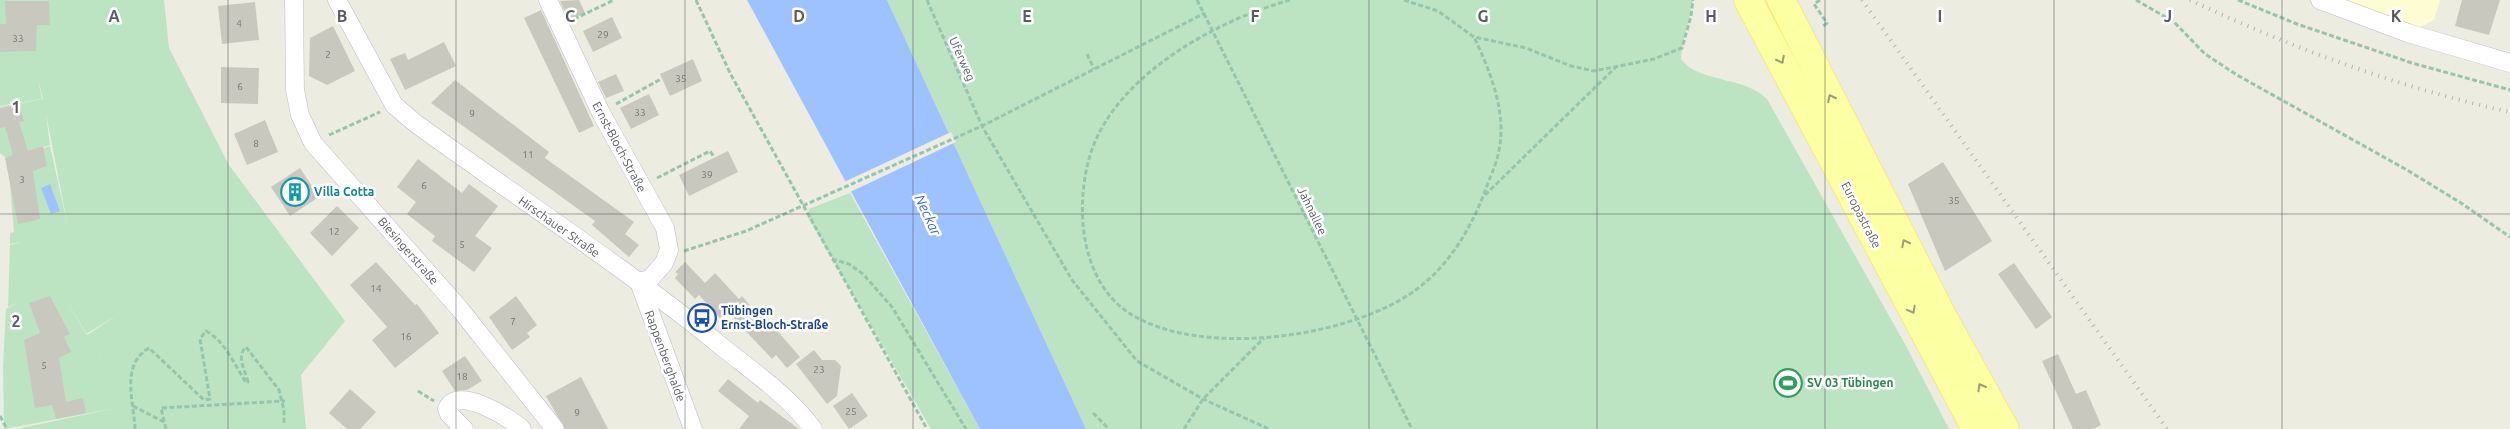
<svg xmlns="http://www.w3.org/2000/svg" width="2510" height="429" font-family="Ubuntu,sans-serif">
<style>
.commercial{fill:#fefcd3}
.green{fill:#bce4c3;fill-rule:evenodd}
.water{fill:#9dc2ff}
.pier{fill:#ecece0}
.building{fill:#c9c8bf}
.lines{fill:none;stroke-linecap:round;stroke-linejoin:round}
.minor-casing{stroke:#bbbcc2;stroke-width:19}
.primary-casing{stroke:#f1e354;stroke-width:29}
.path{stroke:#95c5ac;stroke-width:3;stroke-dasharray:5 2.5;stroke-linecap:butt}
.minor{stroke:#fff;stroke-width:18}
.primary{stroke:#fcffa2;stroke-width:28}
.rail{stroke:#b4b4b5;stroke-width:4;stroke-dasharray:1 6;stroke-linecap:butt}
.oneway{stroke:#9a9d7b}
.grid{fill:none;stroke:#595b61;stroke-width:1;stroke-opacity:0.55}
.labels{text-anchor:middle;stroke-width:5;stroke-linejoin:round;paint-order:stroke}
.number-label{font-size:10px;fill:#757678}
.street-label{font-size:12px;fill:#595b61;stroke:#fff}
.culture-label{font-size:12px;font-weight:bold;fill:#0d838f;stroke:#fff;text-anchor:start}
.transit-label{font-size:12px;font-weight:bold;fill:#164399;stroke:#fff;text-anchor:start}
.leisure-label{font-size:12px;font-weight:bold;fill:#27864d;stroke:#fff;text-anchor:start}
.water-label{font-size:14px;font-style:italic;fill:#4067c2;stroke:#fff}
.grid-label{font-size:16px;text-anchor:middle;font-weight:bold;fill:#595b61;stroke:#fff;stroke-width:5;stroke-linejoin:round;paint-order:stroke}
</style>
<rect width="100%" height="100%" fill="#ecece0"/>
<polygon class="commercial" points="2320,0 2440,0 2434,20 2408,33"/>
<g class="green">
<path d="M 0,0 L 164,0 L 169,48 L 229,165 L 345,321 L 301,375 L 306,429 L 16,429 L 116,408 L 4,429 L 3,367 L 6,309 L 19,302 L 8,307 L 10,245 L 21,242 L 10,244 L 10,233 L 14,232 L 8,160 L 50,146 L 68,227 L 46,114 L 50,145 L 6,158 L 0,153 L 0,107 L 43,99 L 38,79 L 42,99 L 0,106 ZM 60,290 L 86,334 L 119,314 L 87,335 L 130,406 Z"/>
<path d="M 887,0 L 1693,0 C 1690,20 1682,39 1681,59 C 1699,83 1744,76 1767,99 L 1906,346 L 1949,429 L 1086,429 Z"/>
<polygon points="850,193 980,429 931,429 808,217 809,209"/>
</g>
<g class="water">
<polygon points="747,0 887,0 1086,429 980,429"/>
<polygon points="50,184 60,211 51,214 41,188"/>
</g>
<polygon class="pier" points="951,132 956,142 848,193 842,183"/>
<g class="building">
<polygon points="579,0 585,13 569,20 560,1"/>
<polygon points="2462,0 2500,0 2489,35 2455,26"/>
<polygon points="5,1 49,1 50,25 37,25 36,51 0,52 0,24 6,24"/>
<polygon points="255,2 259,40 222,44 218,6"/>
<polygon points="541,10 594,126 579,133 524,18"/>
<polygon points="612,17 622,38 593,52 583,31"/>
<polygon points="333,26 355,71 327,85 309,76 310,38"/>
<polygon points="444,42 456,66 405,90 390,59 405,53 408,60"/>
<polygon points="693,59 702,81 670,96 660,74"/>
<polygon points="221,67 259,68 258,104 221,103"/>
<polygon points="616,74 624,91 606,98 598,82"/>
<polygon points="455,80 549,152 545,158 634,222 625,234 639,245 629,257 592,225 595,221 431,103"/>
<polygon points="649,94 659,115 631,129 620,108"/>
<polygon points="19,104 24,121 19,122 28,151 43,146 47,166 33,171 40,219 18,224 5,158 13,155 5,127 0,128 0,109"/>
<polygon points="265,120 278,152 247,165 234,134"/>
<polygon points="728,151 738,172 689,196 679,175"/>
<polygon points="418,159 462,193 469,184 498,206 475,236 492,248 474,272 432,241 435,236 407,214 416,202 397,187"/>
<polygon points="1943,162 1992,241 1945,271 1908,184"/>
<polygon points="300,168 319,197 290,216 271,187"/>
<polygon points="337,206 359,228 332,256 310,233"/>
<polygon points="376,262 415,305 417,304 439,333 395,368 372,340 387,327 350,285"/>
<polygon points="685,262 705,283 715,273 739,299 742,296 753,309 756,306 800,357 787,368 776,355 772,359 727,311 720,318 699,295 695,299 675,278 678,274 675,272"/>
<polygon points="2014,263 2052,317 2036,329 1998,274"/>
<polygon points="50,296 70,334 64,337 71,352 59,358 66,402 83,398 86,413 56,419 52,405 35,408 24,340 40,333 29,303"/>
<polygon points="516,296 537,325 527,333 530,337 512,350 489,317"/>
<polygon points="814,350 822,360 835,360 841,366 837,396 827,404 796,364"/>
<polygon points="2058,354 2076,394 2086,390 2101,425 2093,429 2073,429 2042,361"/>
<polygon points="465,356 482,381 467,390 455,391 442,371"/>
<polygon points="581,377 608,429 565,429 554,410 546,396"/>
<polygon points="728,379 758,403 760,400 799,429 739,429 749,416 718,391"/>
<polygon points="350,389 376,412 360,429 347,429 329,413"/>
<polygon points="852,393 868,416 849,429 833,406"/>
</g>
<g class="lines">
<defs>
<g id="minor">
<polyline points="294,0 295,90 300,115 313,143 459,308 555,429"/>
<path d="M 337,0 L 394,105 L 415,123 C 517,197 623,266 721,346 C 752,371 789,396 813,429"/>
<polyline points="548,0 601,113 665,228 669,250 664,263 650,279 639,282"/>
<polyline points="2320,0 2408,33 2510,63"/>
<polyline points="639,282 693,429"/>
<path d="M 464,429 L 449,414 L 447,409 C 457,385 509,417 522,429"/>
</g>
<g id="primary">
<polyline points="1748,0 1976,429"/>
<polyline points="1781,0 1944,319 2005,429"/>
</g>
</defs>
<use href="#minor" class="minor-casing"/>
<use href="#primary" class="primary-casing"/>
<g class="path">
<polyline points="696,0 730,73 927,429"/>
<polyline points="927,0 982,126 1072,280 1137,361 1203,399 1269,429"/>
<polyline points="1197,0 1412,429"/>
<path d="M 1290,0 C 1214,21 1111,78 1089,159 C 1075,210 1081,281 1129,313 C 1200,359 1352,338 1417,289 C 1450,264 1469,231 1484,194 C 1488,181 1495,168 1498,155 C 1508,115 1491,73 1474,37"/>
<polyline points="1404,0 1438,11 1474,37 1526,48 1571,66 1594,71 1654,59 1682,48 1691,16 1693,0"/>
<polyline points="1820,0 1814,4 1827,23 1822,27"/>
<polyline points="2136,0 2174,22 2205,54 2237,75 2407,170 2461,203 2510,237"/>
<polyline points="2238,0 2297,24 2412,63 2510,90"/>
<polyline points="574,19 614,0"/>
<polyline points="1087,54 1094,69"/>
<polyline points="616,104 661,79"/>
<polyline points="329,135 380,112"/>
<polyline points="657,178 710,151 714,157"/>
<polyline points="1485,195 1616,67"/>
<polyline points="684,251 746,231 982,126 1205,13"/>
<polyline points="832,259 849,264 863,274 892,307 966,429"/>
<polyline points="418,391 434,401"/>
<polyline points="133,406 164,422"/>
<polyline points="1093,413 1109,429"/>
<polyline points="0,416 7,429"/>
<path d="M 135,429 C 134,401 120,365 149,348 L 204,400 L 210,399 L 200,339 L 206,331 C 224,340 235,365 245,381 L 248,382 C 245,370 236,356 246,347 L 279,390 L 284,410 L 284,424"/>
<polyline points="166,429 161,408 285,401"/>
<polyline points="1184,429 1203,399 1264,338"/>
</g>
<use href="#minor" class="minor"/>
<use href="#primary" class="primary"/>
<g class="rail">
<polyline points="1862,0 2167,429"/>
<path d="M 2190,0 C 2292,48 2400,88 2510,112"/>
</g>
</g>
<defs><path id="oneway-chevron" d="M-2-3.5L2.5 0L-2 3.5" fill="none" stroke-width="1.6" stroke-linecap="round" stroke-linejoin="round" transform="scale(1.25)"/></defs>
<g class="oneway">
<use href="#oneway-chevron" transform="translate(1781 60) rotate(63)"/>
<use href="#oneway-chevron" transform="translate(1831 98) rotate(-117)"/>
<use href="#oneway-chevron" transform="translate(1905 243) rotate(-117)"/>
<use href="#oneway-chevron" transform="translate(1912 310) rotate(62)"/>
<use href="#oneway-chevron" transform="translate(1981 387) rotate(-120)"/>
</g>
<path class="grid" d="M 228,0 L 228,429M 456,0 L 456,429M 685,0 L 685,429M 913,0 L 913,429M 1141,0 L 1141,429M 1369,0 L 1369,429M 1597,0 L 1597,429M 1825,0 L 1825,429M 2054,0 L 2054,429M 2282,0 L 2282,429M 0,214 L 2510,214"/>
<defs>
<symbol id="building-ring" viewBox="-11 -11 22 22"><circle r="9.5" fill="#fff" stroke="#0f9aa8" stroke-width="1.5"/><path d="M-4-6H4V6H1V3H-1V6H-4ZM-2.5-4.3h1.7v1.8h-1.7ZM.8-4.3h1.7v1.8H.8ZM-2.5-1h1.7V.8h-1.7ZM.8-1h1.7V.8H.8Z" fill="#0f9aa8"/></symbol>
<symbol id="bus-ring" viewBox="-11 -11 22 22"><circle r="9.5" fill="#fff" stroke="#1a4fb4" stroke-width="1.5"/><path d="M-5-6H5V4H4V6H2V4H-2V6H-4V4H-5ZM-3.5-4V0h7V-4ZM-3.5 1.2v1.5H-2V1.2ZM2 1.2v1.5H3.5V1.2Z" fill="#1a4fb4"/></symbol>
<symbol id="stadium-ring" viewBox="-11 -11 22 22"><circle r="9.5" fill="#fff" stroke="#2e9e5b" stroke-width="1.5"/><path d="M0-5a6.5 5 0 1 0 0 10a6.5 5 0 1 0 0-10ZM-3.5-1.8h7v3.6h-7Z" fill="#2e9e5b"/></symbol>
</defs>
<g fill-rule="evenodd">
<use href="#building-ring" x="279" y="176" width="32" height="32"/>
<use href="#bus-ring" x="686" y="302" width="32" height="32"/>
<use href="#stadium-ring" x="1772" y="367" width="32" height="32"/>
</g>
<g class="labels">
<g class="number-label">
<text x="239" y="27">4</text>
<text x="603" y="38">29</text>
<text x="18" y="42">33</text>
<text x="328" y="58">2</text>
<text x="681" y="82">35</text>
<text x="240" y="90">6</text>
<text x="640" y="116">33</text>
<text x="472" y="117">9</text>
<text x="256" y="147">8</text>
<text x="528" y="158">11</text>
<text x="707" y="178">39</text>
<text x="22" y="183">3</text>
<text x="424" y="189">6</text>
<text x="1954" y="204">35</text>
<text x="334" y="235">12</text>
<text x="462" y="248">5</text>
<text x="376" y="292">14</text>
<text x="513" y="325">7</text>
<text x="406" y="340">16</text>
<text x="44" y="369">5</text>
<text x="819" y="373">23</text>
<text x="462" y="380">18</text>
<text x="851" y="415">25</text>
<text x="577" y="416">9</text>
</g>
<g class="street-label">
<text transform="translate(962 59) rotate(66)" y="4">Uferweg</text>
<text transform="translate(619 147) rotate(62)" y="4">Ernst-Bloch-Straße</text>
<text transform="translate(1312 211) rotate(64)" y="4">Jahnallee</text>
<text transform="translate(1861 215) rotate(63)" y="4">Europastraße</text>
<text transform="translate(559 227) rotate(35)" y="4">Hirschauer Straße</text>
<text transform="translate(408 251) rotate(49)" y="4">Biesingerstraße</text>
<text transform="translate(665 356) rotate(70)" y="4">Rappenberghalde</text>
</g>
<g class="culture-label">
<text x="314" y="196">Villa Cotta</text>
</g>
<g class="transit-label">
<text x="721" y="315">Tübingen<tspan x="721" dy="14">Ernst-Bloch-Straße</tspan></text>
</g>
<g class="leisure-label">
<text x="1807" y="387">SV 03 Tübingen</text>
</g>
<g class="water-label">
<text transform="translate(928 215) rotate(65)" y="5">Neckar</text>
</g>
</g>
<g class="grid-label">
<text x="114" y="22">A</text>
<text x="342" y="22">B</text>
<text x="570" y="22">C</text>
<text x="799" y="22">D</text>
<text x="1027" y="22">E</text>
<text x="1255" y="22">F</text>
<text x="1483" y="22">G</text>
<text x="1711" y="22">H</text>
<text x="1940" y="22">I</text>
<text x="2168" y="22">J</text>
<text x="2396" y="22">K</text>
<text x="16" y="113">1</text>
<text x="16" y="327">2</text>
</g>
</svg>
